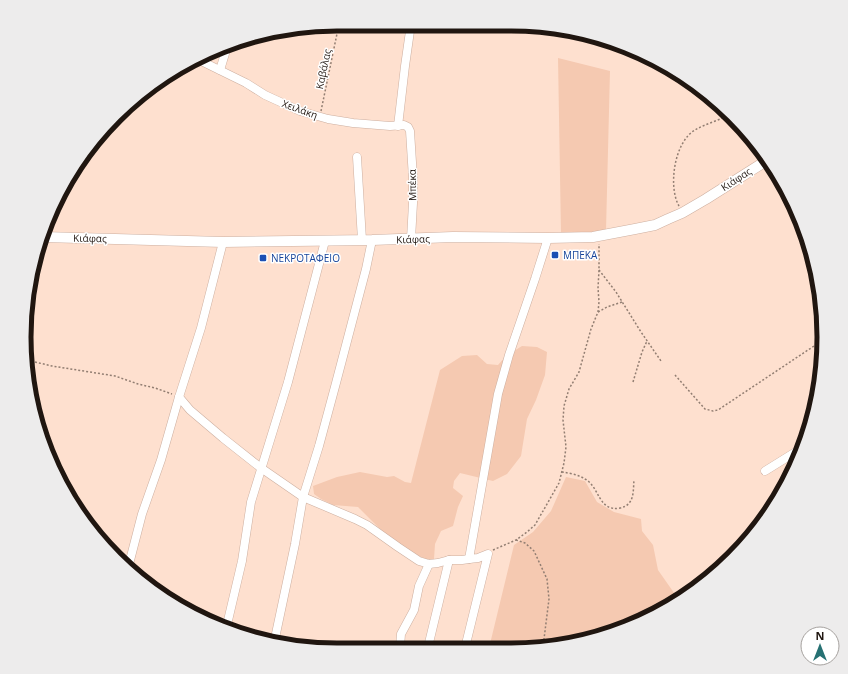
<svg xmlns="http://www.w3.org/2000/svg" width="848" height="674" font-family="'Open Sans',sans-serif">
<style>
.green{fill:#f5c9b1}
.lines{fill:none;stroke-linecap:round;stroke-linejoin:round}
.minor-casing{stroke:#cdafa0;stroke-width:9}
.tertiary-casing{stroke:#cdafa0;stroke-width:11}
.path{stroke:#927e72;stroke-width:1.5;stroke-dasharray:2 2;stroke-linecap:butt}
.minor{stroke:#fff;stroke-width:8}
.tertiary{stroke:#fff;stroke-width:10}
.transit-dot{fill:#1a4fb4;stroke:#fff;stroke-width:1.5}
.labels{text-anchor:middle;stroke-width:3;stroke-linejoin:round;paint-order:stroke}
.street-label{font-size:10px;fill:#201610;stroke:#fff}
.transit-label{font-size:10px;fill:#164399;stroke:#fff;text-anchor:start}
.rim{fill:none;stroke:#201610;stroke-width:5}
</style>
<rect width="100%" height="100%" fill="#fee0cf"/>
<g class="green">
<polygon points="558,58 610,71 606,231 561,235"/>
<polygon points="522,346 537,347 547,352 545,375 536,400 527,419 521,456 507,474 493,481 460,473 454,481 453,488 463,496 458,507 453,526 441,531 435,544 434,559 426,559 410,552 384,533 358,507 333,505 321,499 314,494 313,486 337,477 360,472 387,477 394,476 405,482 411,483 440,370 462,356 477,355 487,364 498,365 506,356"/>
<polygon points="566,477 585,481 597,502 614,512 641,519 642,531 653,545 658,570 679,600 667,608 611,633 532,649 489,648 514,545 533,532 551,511"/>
</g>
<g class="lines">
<defs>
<g id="minor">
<polyline points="197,59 246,83 265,95 300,111 328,119 353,123 390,126 404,125 408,127 410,131 413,178 413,203 411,239"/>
<polyline points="220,70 227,47"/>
<polyline points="398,126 405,66 411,24"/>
<polyline points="357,157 362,240"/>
<polyline points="179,397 190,410 223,438 261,468 303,497 355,519 367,525 398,547 419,561 429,564 438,563 449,560"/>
<polyline points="765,471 802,448"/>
<polyline points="128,568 142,514 161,460 179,397 201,328 223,242"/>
<polyline points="226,629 242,561 251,502 288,382 325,241"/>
<polyline points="274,643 295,544 303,497 319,446 336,383 366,269 372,240"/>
<polyline points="400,647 401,634 414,610 419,586 429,564"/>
<polyline points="428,647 449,560 462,560 469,559"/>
<polyline points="465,648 488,554 478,558 469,559 498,394 509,355 535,279 548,238"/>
</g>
<polyline id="tertiary" points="43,237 223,242 372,240 453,237 548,238 593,237 635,229 655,225 668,219 682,213 706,199 766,161"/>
</defs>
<use href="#minor" class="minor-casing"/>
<use href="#tertiary" class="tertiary-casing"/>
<g class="path">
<polyline points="321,111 339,24"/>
<path d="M 679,206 C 668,187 674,142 695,130 C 705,124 718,121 728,115"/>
<polyline points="599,270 616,292 641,332 661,361"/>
<polyline points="598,312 607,307 622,302"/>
<polyline points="35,362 52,366 115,376 138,384 155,388 172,394"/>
<polyline points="675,375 705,409 713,411 718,410 823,340"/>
<polyline points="633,382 642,352 647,341"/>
<path d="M 562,472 C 569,473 579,475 585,479 C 600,487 598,512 620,508 C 635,505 633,491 634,480"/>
<polyline points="516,540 525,543 534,551 547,579 549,599 543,647"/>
<polyline points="493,550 516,540 527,532 535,525 559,483 564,463 566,447 563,420 564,406 569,389 579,372 591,329 598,312 599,302 598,288 599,270 599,244"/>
</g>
<use href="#minor" class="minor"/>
<use href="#tertiary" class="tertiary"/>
</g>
<g class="transit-dot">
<rect x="551" y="251" width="8" height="8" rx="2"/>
<rect x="259" y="254" width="8" height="8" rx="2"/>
</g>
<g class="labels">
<g class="street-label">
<text transform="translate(323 69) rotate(-78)" y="4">Καβάλας</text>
<text transform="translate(300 109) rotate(20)" y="4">Χειλάκη</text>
<text transform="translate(736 179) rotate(-33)" y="4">Κιάφας</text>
<text transform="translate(412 185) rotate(-91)" y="4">Μπέκα</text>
<text transform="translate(90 238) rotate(1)" y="4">Κιάφας</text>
<text transform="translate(413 239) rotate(-2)" y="4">Κιάφας</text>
</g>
<g class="transit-label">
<text x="563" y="259">ΜΠΕΚΑ</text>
<text x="271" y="262">ΝΕΚΡΟΤΑΦΕΙΟ</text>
</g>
</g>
<path d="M0 0H848V674H0ZM337 31H511A306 306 0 0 1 817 337V337A306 306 0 0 1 511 643H337A306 306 0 0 1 31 337V337A306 306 0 0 1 337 31Z" fill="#edecec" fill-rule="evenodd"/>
<path class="rim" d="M337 31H511A306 306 0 0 1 817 337V337A306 306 0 0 1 511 643H337A306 306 0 0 1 31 337V337A306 306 0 0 1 337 31Z"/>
<g transform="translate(820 646)"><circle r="19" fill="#ffffff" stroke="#a6a29f"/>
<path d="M0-3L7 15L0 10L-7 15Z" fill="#267173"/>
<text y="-6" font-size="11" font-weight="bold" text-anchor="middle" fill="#201610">N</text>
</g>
</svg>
